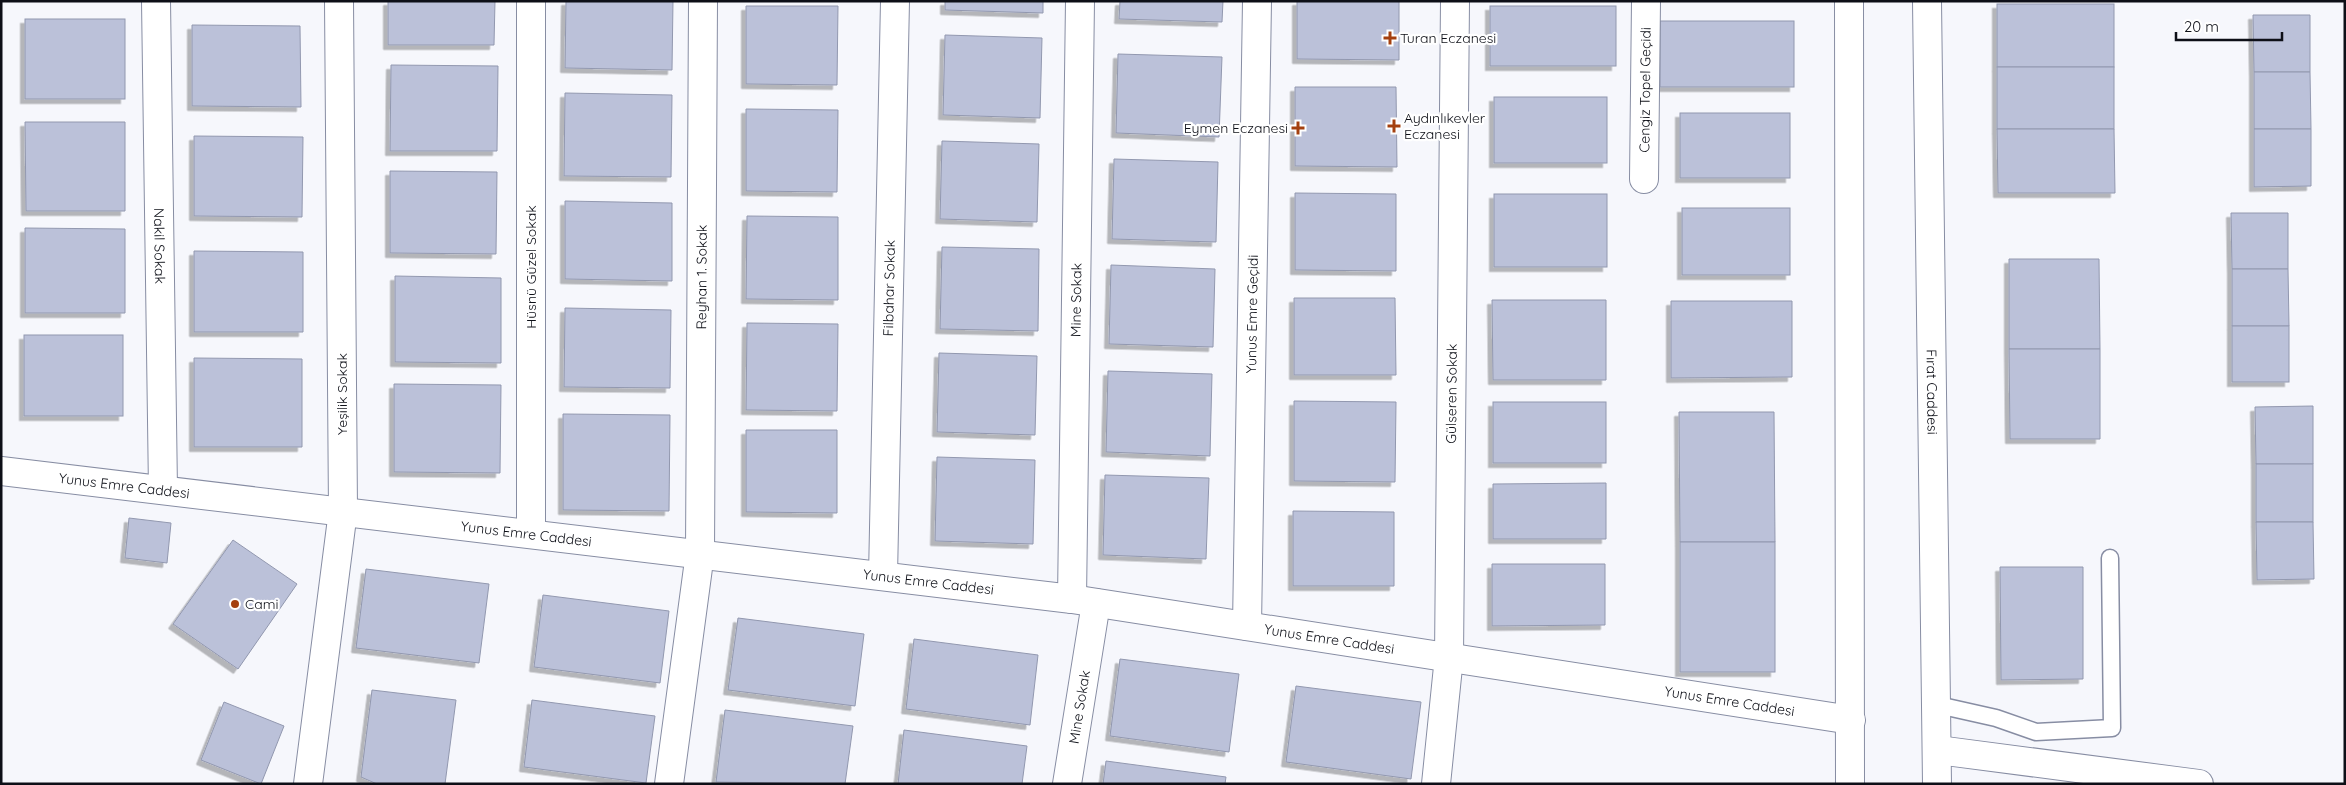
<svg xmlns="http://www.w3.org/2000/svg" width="2346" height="785" font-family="Quicksand,sans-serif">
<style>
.building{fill:#bbc1d9;stroke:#9298af;filter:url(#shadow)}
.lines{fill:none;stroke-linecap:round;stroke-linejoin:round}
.lane-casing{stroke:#878da3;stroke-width:19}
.street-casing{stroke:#878da3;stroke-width:30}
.secondary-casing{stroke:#878da3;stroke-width:30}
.primary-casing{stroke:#878da3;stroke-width:30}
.lane{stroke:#fff;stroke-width:16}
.street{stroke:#fff;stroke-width:28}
.secondary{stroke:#fff;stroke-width:28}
.primary{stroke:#fff;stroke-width:28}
.poi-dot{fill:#a4400f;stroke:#fff;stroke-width:2}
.labels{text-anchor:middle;stroke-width:4.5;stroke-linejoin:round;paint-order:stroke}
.poi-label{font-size:14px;fill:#0d0f17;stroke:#fff;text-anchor:start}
.street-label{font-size:14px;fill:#0d0f17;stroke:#fff}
</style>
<defs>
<filter id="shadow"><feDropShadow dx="-4.5" dy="4.5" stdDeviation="0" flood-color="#0004"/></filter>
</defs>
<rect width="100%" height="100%" fill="#f6f7fc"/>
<g class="building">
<polygon points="388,1 495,1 494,45 388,45"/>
<polygon points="566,1 673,1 672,70 565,68"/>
<polygon points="945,1 1043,1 1043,13 945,10"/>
<polygon points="1120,1 1223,1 1222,22 1119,19"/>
<polygon points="1297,1 1399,1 1399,60 1297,59"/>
<rect x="1997" y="4" width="117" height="63"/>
<polygon points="746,6 838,6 837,85 746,84"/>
<rect x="1490" y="6" width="126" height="60"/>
<polygon points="2253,15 2310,15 2310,72 2254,72"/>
<rect x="25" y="19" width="100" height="80"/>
<rect x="1660" y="21" width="134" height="66"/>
<polygon points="192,25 300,26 301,107 192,106"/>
<polygon points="945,35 1042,38 1040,118 943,115"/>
<polygon points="1118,54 1222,57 1219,137 1116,133"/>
<polygon points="391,65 498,66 497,151 390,151"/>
<rect x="1997" y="67" width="117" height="62"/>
<polygon points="2254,72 2310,72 2311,129 2254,129"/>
<polygon points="1295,87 1396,87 1397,167 1295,166"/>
<polygon points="565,93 672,95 671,177 564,176"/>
<rect x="1494" y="97" width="113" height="66"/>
<polygon points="746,109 838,110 837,192 746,191"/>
<rect x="1680" y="113" width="110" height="65"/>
<polygon points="25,122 125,122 125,211 26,211"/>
<polygon points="1997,129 2114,129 2115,193 1998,193"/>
<polygon points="2254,129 2311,129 2311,186 2254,187"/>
<polygon points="194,136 303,137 302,217 194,216"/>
<polygon points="942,141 1039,144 1037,222 940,219"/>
<polygon points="1114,159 1218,162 1216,242 1112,239"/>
<polygon points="390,171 497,172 496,254 390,253"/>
<polygon points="1295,193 1396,194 1396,271 1295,270"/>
<rect x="1494" y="194" width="113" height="73"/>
<polygon points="565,201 672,203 672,281 565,279"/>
<rect x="1682" y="208" width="108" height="67"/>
<polygon points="2231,213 2288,213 2288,269 2232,269"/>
<polygon points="747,216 838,217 838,300 746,299"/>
<polygon points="25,228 125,229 125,313 25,313"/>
<polygon points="942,247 1039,249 1038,331 940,329"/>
<polygon points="194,251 303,252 303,332 194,332"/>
<polygon points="2009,259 2099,259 2100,349 2009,349"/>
<polygon points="1111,265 1215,269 1213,347 1109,344"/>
<polygon points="2232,269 2288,269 2289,326 2232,326"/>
<polygon points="395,276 501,278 501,363 395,362"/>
<polygon points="1294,298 1395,298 1396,375 1294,375"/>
<polygon points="1492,300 1606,300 1606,380 1493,380"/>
<polygon points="1671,301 1792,301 1792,377 1671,378"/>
<polygon points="565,308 671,310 670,388 564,387"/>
<polygon points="747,323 838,324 837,411 746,410"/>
<rect x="2232" y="326" width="57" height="56"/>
<rect x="24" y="335" width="99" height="81"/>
<polygon points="2009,349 2100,349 2100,439 2010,439"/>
<polygon points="939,353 1037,356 1035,435 937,432"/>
<polygon points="194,358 302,359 302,447 194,447"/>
<polygon points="1108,371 1212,374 1210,456 1106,452"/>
<polygon points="394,384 501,385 500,473 394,472"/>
<polygon points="1294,401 1396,402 1395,482 1294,481"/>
<rect x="1493" y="402" width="113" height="61"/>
<polygon points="2313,406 2313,464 2256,464 2255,407"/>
<polygon points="1679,412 1774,412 1775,542 1680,542"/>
<polygon points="563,414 670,415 669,511 563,510"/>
<polygon points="746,430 837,430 837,513 746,512"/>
<polygon points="937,457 1035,460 1033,544 935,541"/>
<rect x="2256" y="464" width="57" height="58"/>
<polygon points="1105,475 1209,478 1206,559 1103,555"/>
<polygon points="1606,483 1606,539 1493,539 1493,484"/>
<polygon points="1293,511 1394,512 1394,586 1293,586"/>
<polygon points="129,518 171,523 167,563 125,558"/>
<polygon points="2256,522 2313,522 2314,579 2257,580"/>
<polygon points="233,540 297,584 238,669 173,624"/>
<rect x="1680" y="542" width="95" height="130"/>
<polygon points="1492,564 1605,564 1605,625 1492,626"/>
<polygon points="2000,567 2083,567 2083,679 2001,680"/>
<polygon points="366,569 489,584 479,663 356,648"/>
<polygon points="543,595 669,611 660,683 534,667"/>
<polygon points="738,618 864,634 855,706 728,690"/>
<polygon points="914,639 1038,655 1030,725 906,709"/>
<polygon points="1120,659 1239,674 1229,752 1110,736"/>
<polygon points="1296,686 1421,702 1411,779 1286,762"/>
<polygon points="372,690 456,700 445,784 377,784 361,777"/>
<polygon points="532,700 655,716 646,783 524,767"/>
<polygon points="224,702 284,726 261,784 201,760"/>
<polygon points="725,710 853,726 845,784 716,782"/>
<polygon points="904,730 1027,746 1022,784 898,784"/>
<polygon points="1106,761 1226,777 1225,784 1103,784"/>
</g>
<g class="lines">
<defs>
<polyline id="lane" points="1938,705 1996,718 2036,732 2112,728 2110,558"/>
<g id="street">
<path id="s1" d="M 156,1 L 163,490"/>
<path id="s2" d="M 1644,179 L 1646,1"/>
<path id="s3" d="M 1,471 L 1072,599 L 1851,720"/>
<polyline points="531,533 531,1"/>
<path id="s4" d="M 883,576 L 895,1"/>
<path id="s5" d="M 1072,599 L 1080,1"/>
<path id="s6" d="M 1247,626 L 1257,1"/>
<polyline points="308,784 343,511 339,1"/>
<path id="s7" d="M 669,784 L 700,553 L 703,1"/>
<path id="s8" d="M 1067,784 L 1096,603"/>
<path id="s9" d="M 1436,784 L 1449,657 L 1455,1"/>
</g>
<polyline id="secondary" points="1938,750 2199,784"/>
<g id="primary">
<polyline points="1849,1 1850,784"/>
<path id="s10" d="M 1927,1 L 1937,784"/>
</g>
</defs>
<use href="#lane" class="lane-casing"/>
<use href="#street" class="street-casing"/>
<use href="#secondary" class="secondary-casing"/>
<use href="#primary" class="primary-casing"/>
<use href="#lane" class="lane"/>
<use href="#street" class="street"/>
<use href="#secondary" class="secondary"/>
<use href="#primary" class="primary"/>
</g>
<g class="poi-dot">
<path d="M1387.5 30.5h5v5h5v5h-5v5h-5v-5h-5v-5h5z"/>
<path d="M1391.5 118.5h5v5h5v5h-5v5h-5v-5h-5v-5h5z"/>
<path d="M1295.5 120.5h5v5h5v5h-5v5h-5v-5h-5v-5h5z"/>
<circle cx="235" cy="604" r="5"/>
</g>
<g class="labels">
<g class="poi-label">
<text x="1400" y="43">Turan Eczanesi</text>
<text x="1404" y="123">Aydınlıkevler<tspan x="1404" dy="16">Eczanesi</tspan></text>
<text x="1288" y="133" text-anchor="end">Eymen Eczanesi</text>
<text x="245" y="609">Cami</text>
</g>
<g class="street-label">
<text dy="5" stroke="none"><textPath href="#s2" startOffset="89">Cengiz Topel Geçidi</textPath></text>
<text dy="5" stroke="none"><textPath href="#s1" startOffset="245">Nakil Sokak</textPath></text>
<text transform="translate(531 267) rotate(-90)" y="5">Hüsnü Güzel Sokak</text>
<text dy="5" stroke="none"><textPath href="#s7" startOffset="509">Reyhan 1. Sokak</textPath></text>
<text dy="5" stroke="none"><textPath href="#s4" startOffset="288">Filbahar Sokak</textPath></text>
<text dy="5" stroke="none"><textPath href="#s5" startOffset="299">Mine Sokak</textPath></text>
<text dy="5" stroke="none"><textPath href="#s6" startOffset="312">Yunus Emre Geçidi</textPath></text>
<text dy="5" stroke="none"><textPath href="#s10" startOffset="391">Fırat Caddesi</textPath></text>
<text dy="5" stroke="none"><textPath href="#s9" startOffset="391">Gülseren Sokak</textPath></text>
<text transform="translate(342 394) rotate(-90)" y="5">Yeşilik Sokak</text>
<text dy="5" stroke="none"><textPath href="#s3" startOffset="124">Yunus Emre Caddesi</textPath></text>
<text dy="5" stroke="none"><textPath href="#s3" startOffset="529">Yunus Emre Caddesi</textPath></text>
<text dy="5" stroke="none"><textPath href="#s3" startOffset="934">Yunus Emre Caddesi</textPath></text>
<text dy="5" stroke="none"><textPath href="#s3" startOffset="1339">Yunus Emre Caddesi</textPath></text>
<text dy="5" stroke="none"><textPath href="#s3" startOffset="1744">Yunus Emre Caddesi</textPath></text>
<text dy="5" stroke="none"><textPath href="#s8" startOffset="78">Mine Sokak</textPath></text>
</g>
</g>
<rect width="2346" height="785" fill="none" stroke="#0d0f17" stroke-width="5"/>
<path d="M2176 32v8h106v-8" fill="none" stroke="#0d0f17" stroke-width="2.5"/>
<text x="2184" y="32" font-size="15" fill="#0d0f17" stroke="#ffffff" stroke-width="4" paint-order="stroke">20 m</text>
</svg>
